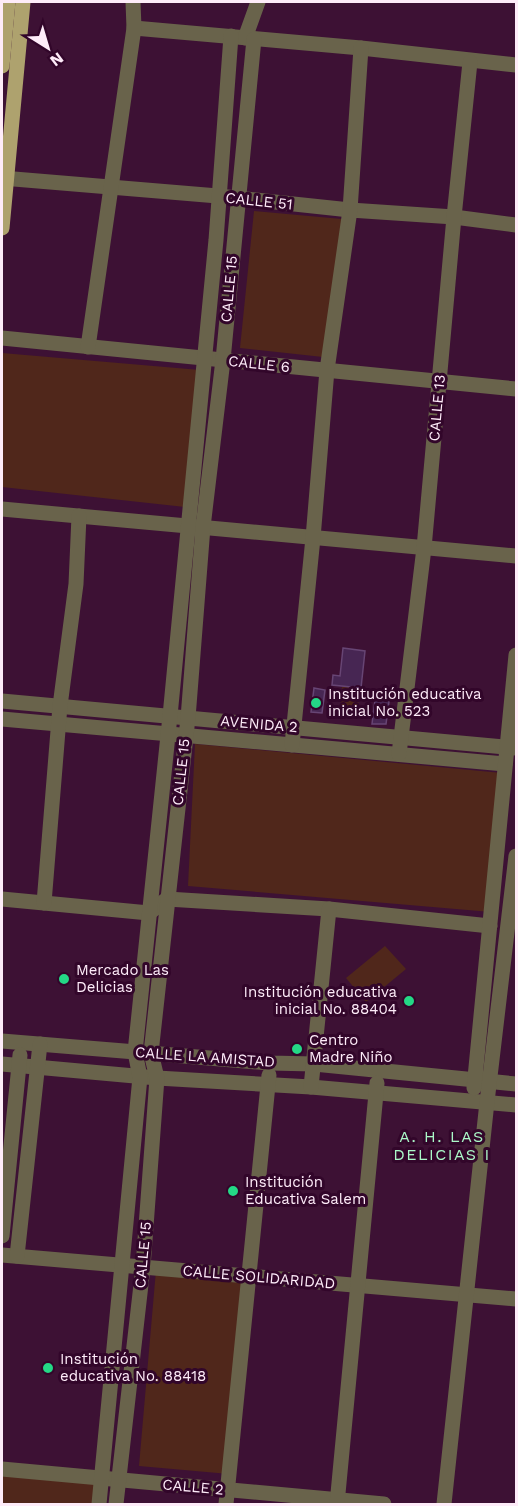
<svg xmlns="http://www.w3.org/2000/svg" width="518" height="1506" font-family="'Work Sans',sans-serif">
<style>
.green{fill:#50271b}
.building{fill:#472653;stroke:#674574;stroke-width:1.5}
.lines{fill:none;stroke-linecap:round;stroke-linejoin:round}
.minor{stroke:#69634b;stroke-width:15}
.major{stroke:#aea26e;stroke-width:15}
.poi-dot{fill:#24d886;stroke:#32062a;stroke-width:2}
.labels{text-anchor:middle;stroke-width:6;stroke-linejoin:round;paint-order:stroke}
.street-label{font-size:15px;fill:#feecf9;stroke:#32062a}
.poi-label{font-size:15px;fill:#feecf9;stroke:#32062a;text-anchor:start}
.neighbourhood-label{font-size:16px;letter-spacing:1.5px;fill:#abf8c8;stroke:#32062a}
</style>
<rect width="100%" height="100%" fill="#3d1134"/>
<g class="green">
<polygon points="254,211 342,219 323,357 240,348"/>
<polygon points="2,353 200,370 185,507 2,487"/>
<polygon points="342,687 360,688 357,716 340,714"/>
<polygon points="195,744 502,773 491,912 188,886"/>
<polygon points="385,946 406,969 366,1002 346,978"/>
<polygon points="156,1270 249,1279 229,1474 139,1466"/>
<polygon points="2,1472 96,1480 94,1504 2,1504"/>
</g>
<g class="building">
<polygon points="343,648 365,651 361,688 332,685 333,675 340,676"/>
<polygon points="314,688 325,690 322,713 311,712"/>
<polygon points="376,692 390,694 386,724 372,724"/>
</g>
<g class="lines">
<g class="minor">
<polyline points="134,28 361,48 516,65"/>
<polyline points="245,38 258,2"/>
<polyline points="2,178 218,196 350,210 454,217 516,225"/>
<polyline points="2,338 516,389"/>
<polyline points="88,347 134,28 133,2"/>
<polyline points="2,509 516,556"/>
<polyline points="2,701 516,748"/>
<polyline points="2,719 505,764"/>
<polyline points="292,745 313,538 327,370 350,210 361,48"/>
<polyline points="399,754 424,548 454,217 470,62"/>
<polyline points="2,899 149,913 167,899 329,909 490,926"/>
<polyline points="44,903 60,706 76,584 79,516"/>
<polyline points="2,1041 270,1063 314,1064 516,1084"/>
<polyline points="2,1064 157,1078 311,1087 516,1105"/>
<polyline points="311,1087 329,909"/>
<polyline points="474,1088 516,655"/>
<polyline points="2,1236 20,1055"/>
<polyline points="2,1255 516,1299"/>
<polyline points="17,1256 40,1044"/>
<polyline points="2,1469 384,1504"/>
<polyline points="99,1504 140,1077 135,1052 170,716 216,240 231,36"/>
<polyline points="116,1504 143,1267 157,1078 151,1053 188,718 203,527 223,360 254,39"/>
<polyline points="226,1504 269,1075"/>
<polyline points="337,1504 377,1083"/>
<polyline points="444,1504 487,1102 516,856"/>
</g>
<g class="major">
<polyline points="2,66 8,2"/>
<polyline points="2,228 23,2"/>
</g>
</g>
<g class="poi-dot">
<circle cx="316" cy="703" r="6"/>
<circle cx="64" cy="979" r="6"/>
<circle cx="409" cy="1001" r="6"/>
<circle cx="297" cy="1049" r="6"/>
<circle cx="233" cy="1191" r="6"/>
<circle cx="48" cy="1368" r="6"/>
</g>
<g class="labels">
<g class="street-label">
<text transform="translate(259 201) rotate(6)" y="5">CALLE 51</text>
<text transform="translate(229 289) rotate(-85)" y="5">CALLE 15</text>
<text transform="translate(259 364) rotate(6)" y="5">CALLE 6</text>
<text transform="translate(437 408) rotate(-85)" y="5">CALLE 13</text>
<text transform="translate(259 724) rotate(5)" y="5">AVENIDA 2</text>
<text transform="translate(181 772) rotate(-84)" y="5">CALLE 15</text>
<text transform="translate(205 1057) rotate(4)" y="5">CALLE LA AMISTAD</text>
<text transform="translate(143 1255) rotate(-85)" y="5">CALLE 15</text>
<text transform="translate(259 1277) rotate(5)" y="5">CALLE SOLIDARIDAD</text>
<text transform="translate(193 1487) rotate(5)" y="5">CALLE 2</text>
</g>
<g class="poi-label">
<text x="328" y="699">Institución educativa<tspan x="328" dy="17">inicial No. 523</tspan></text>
<text x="76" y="975">Mercado Las<tspan x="76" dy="17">Delicias</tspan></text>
<text x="397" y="997" text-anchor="end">Institución educativa<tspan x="397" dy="17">inicial No. 88404</tspan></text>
<text x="309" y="1045">Centro<tspan x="309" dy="17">Madre Niño</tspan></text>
<text x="245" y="1187">Institución<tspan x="245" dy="17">Educativa Salem</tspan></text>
<text x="60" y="1364">Institución<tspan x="60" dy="17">educativa No. 88418</tspan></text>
</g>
<g class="neighbourhood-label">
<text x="442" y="1142">A. H. LAS<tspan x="442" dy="18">DELICIAS I</tspan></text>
</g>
</g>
<rect width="518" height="1506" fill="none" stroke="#feecf9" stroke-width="6"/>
<g transform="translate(48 48) rotate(143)" stroke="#32062a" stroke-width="4.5" paint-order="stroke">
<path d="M0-4.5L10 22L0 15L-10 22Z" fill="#feecf9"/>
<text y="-9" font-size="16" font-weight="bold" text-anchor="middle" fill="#feecf9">N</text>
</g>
</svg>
